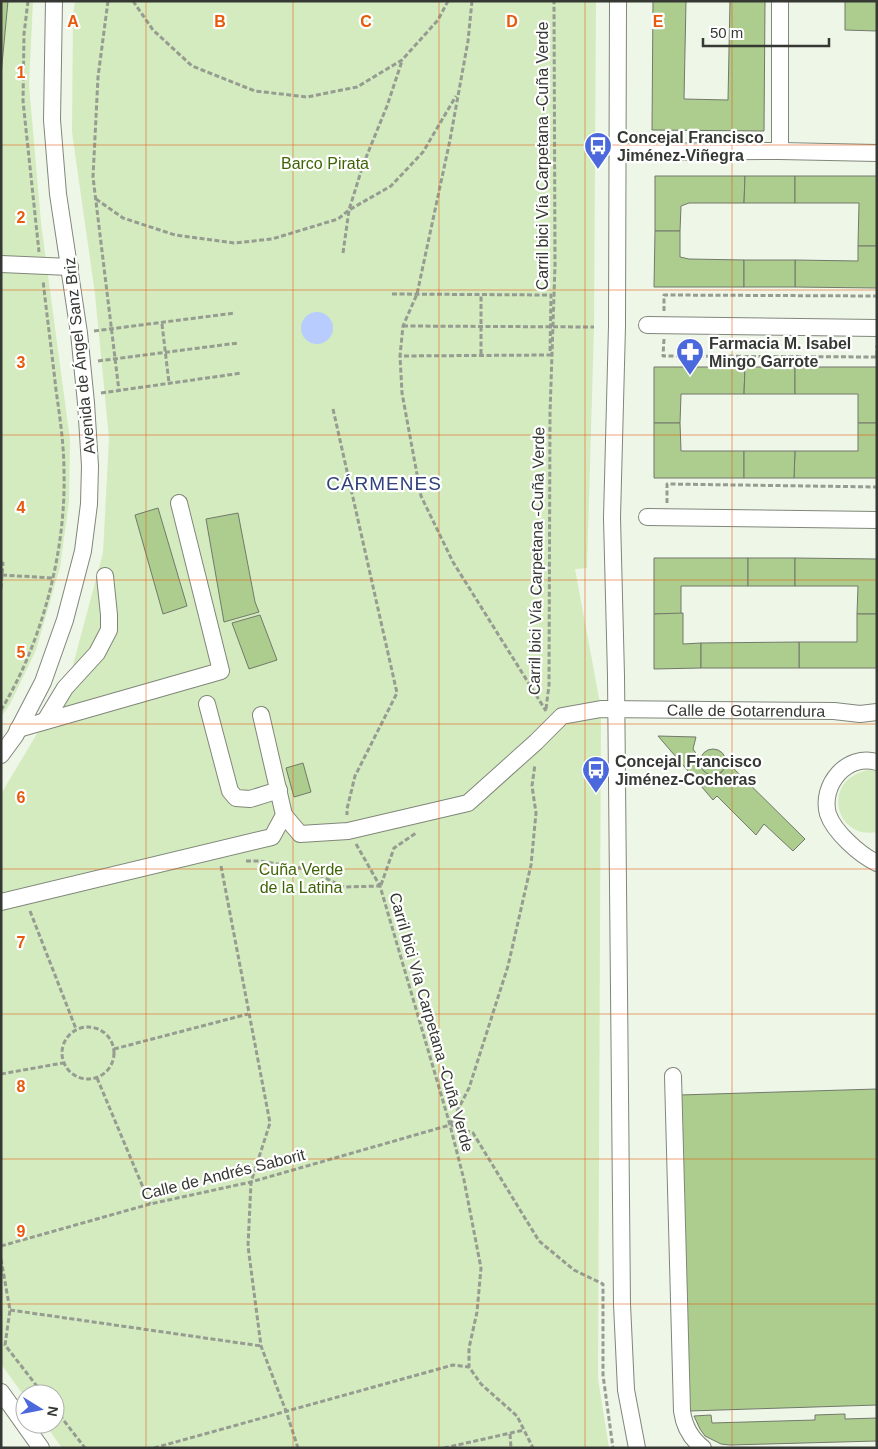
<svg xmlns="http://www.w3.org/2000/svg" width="878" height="1449" font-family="Helvetica,sans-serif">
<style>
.green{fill:#d3ebbe}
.water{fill:#b9ccfe}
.building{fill:#accd8e;stroke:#72796c}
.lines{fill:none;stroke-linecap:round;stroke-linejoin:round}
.minor-casing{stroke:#80877a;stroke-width:18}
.path{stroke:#969c91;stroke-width:3;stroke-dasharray:5 2.5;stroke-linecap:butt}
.minor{stroke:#fff;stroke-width:16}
.grid{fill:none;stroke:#e8590c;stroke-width:1;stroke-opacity:0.55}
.labels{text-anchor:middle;stroke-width:4.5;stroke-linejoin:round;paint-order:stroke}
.poi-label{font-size:16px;font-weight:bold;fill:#363933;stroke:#fff;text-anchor:start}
.street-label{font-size:16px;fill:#363933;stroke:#fff}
.park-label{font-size:16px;fill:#3f6405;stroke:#fff}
.quarter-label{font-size:19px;letter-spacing:1px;fill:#30417b;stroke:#fff}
.grid-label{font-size:16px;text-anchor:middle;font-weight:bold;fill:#e8590c;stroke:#fff;stroke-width:4.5;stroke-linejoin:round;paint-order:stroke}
</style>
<rect width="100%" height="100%" fill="#eef6e7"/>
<g class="green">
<polygon points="1,1 33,1 29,85 41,223 70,440 69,502 60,567 36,650 10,704 1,717"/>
<polygon points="75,1 596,1 594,327 587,568 575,569 601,709 598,1379 609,1448 62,1448 45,1424 55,1424 55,1394 25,1394 25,1397 1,1364 1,794 69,680 103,553 109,438 95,294 72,132 73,15"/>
<path d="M 868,770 L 877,771 L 877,832 C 835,840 820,780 868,770 Z"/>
</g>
<circle class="water" cx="317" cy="328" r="16"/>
<g class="building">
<polygon points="1,1 8,1 1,75"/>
<polygon points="653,1 686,1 684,99 728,100 730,1 765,1 764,131 652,130"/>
<polygon points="845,1 877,1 877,31 845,30"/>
<polygon points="655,176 745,176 744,203 689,203 681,206 680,231 655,231"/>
<polygon points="745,176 795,176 795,203 744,203"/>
<polygon points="795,176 877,176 877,246 858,246 859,203 795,203"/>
<polygon points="655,231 680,231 680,257 689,259 744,260 744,287 654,287"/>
<polygon points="858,246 877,246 877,288 795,287 795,260 858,261"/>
<rect x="744" y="260" width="51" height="27"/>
<polygon points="654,367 745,367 744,394 681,394 680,423 654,423"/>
<polygon points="745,367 795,367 795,394 744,394"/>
<polygon points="795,367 877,367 877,423 858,423 858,394 795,394"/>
<polygon points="654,423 680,423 681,451 744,451 744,478 654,478"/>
<polygon points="858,423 877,423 877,478 794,478 795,451 858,451"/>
<polygon points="744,451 795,451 794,478 744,478"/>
<polygon points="158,508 187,606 163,614 135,515"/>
<polygon points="238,513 255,602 259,612 224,622 206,519"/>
<polygon points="654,558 748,558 748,586 681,586 681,614 654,614"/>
<rect x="748" y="558" width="47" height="28"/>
<polygon points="795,558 877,559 877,614 857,614 858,586 795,586"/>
<polygon points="683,613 683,644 701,643 701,668 654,669 654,614"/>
<polygon points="857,614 877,614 877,668 799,668 799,642 857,642"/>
<polygon points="260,615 277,660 249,669 232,623"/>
<polygon points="799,642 799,668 701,668 701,643"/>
<polygon points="658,736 696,737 693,749 700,759 702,767 704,771 712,775 721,773 724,769 726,761 805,839 793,851 764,824 756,835 717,796 713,800"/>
<circle cx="713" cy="762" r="13"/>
<polygon points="303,763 311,792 294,797 286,768"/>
<polygon points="877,1089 877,1405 689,1411 680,1095"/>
<polygon points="845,1414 845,1419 877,1418 877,1441 730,1445 721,1444 705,1436 700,1429 694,1416 711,1415 712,1423 815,1420 815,1415"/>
</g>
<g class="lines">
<defs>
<g id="minor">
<polyline points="618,1 617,326 612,518 616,676 622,1304 626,1390 637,1448"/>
<polyline points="780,151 780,1"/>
<polyline points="617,152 780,151 877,153"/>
<polyline points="1,264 70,267"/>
<polyline points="647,325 877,328"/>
<polyline points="647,517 877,520"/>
<polyline points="207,704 230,791 236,798 250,799 279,790"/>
<polyline points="45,721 65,688 97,653 109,630 109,615 105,576"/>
<polyline points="18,729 221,671 179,503"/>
<polyline points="1,755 15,736 43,682 65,620 83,551 89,504 90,466 86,403 79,333 58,194 52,120 54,1"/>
<path d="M 877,762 C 847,753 820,785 828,814 C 834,832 860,855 877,863"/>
<path id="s1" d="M 284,815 L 300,834 L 348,831 L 468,803 L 536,742 L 562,716 L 601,709 L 834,711 L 860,714 L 877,712"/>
<polyline points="1,902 272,837 284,815 261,715"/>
<path d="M 673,1076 L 682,1411 C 684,1426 690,1438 703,1448"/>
<polyline points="1,1392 41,1448"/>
</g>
</defs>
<use href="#minor" class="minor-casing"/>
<g class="path">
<polyline points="28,1 24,34 23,101 39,252"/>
<polyline points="108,1 98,77 93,177 119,391"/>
<polyline points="133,1 153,30 192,66 255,91 307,97 357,87 402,60 438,20 448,1"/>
<polyline points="472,1 468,41 450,140 417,294 403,326 400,356 402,393 421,496 453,562 546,711"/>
<polyline points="96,199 123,218 175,235 234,243 272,239 338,219 349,210 391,186 423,152 456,96"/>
<polyline points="343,253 349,210 363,165 387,106 402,61"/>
<polyline points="392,294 551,295 550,355 400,356"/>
<polyline points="664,311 664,295 877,296"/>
<polyline points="162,324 169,383"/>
<polyline points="403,326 594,327"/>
<polyline points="94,331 235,313"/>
<polyline points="664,339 663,356 877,357 877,345"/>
<polyline points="481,354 481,295"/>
<polyline points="98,361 238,343"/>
<polyline points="101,393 242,373"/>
<polyline points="333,409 397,693 355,776 347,809 347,815"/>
<polyline points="667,503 667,484 877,487"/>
<polyline points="1,563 3,563 1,588"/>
<polyline points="2,575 53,578"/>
<polyline points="546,709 549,685 550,413 555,265 554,1"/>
<path d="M 1,710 C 42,643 66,551 64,473 C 64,445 60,418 56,390 C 52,353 47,317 43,280"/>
<polyline points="356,844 380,886 450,1125 464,1180 481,1268 477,1312 469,1348 469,1367 481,1384 517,1416 533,1448"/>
<polyline points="246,861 260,861 306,869 344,887 380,886"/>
<polyline points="221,866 270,1123 251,1182 248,1246 261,1346 286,1411 298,1448"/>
<polyline points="381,885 394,848 416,833"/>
<polyline points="30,911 76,1029"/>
<circle cx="88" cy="1053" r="26"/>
<polyline points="114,1049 248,1014"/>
<polyline points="1,1074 63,1063"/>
<polyline points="97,1078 150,1204"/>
<polyline points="450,1125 469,1088 508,966 531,865 536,813 532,786 535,764"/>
<polyline points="451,1125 473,1133 539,1241 574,1270 603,1284 603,1375 613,1448"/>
<polyline points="1,1246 150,1204 251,1182 450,1125"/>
<polyline points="1,1259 10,1310 5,1345 43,1394"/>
<polyline points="10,1310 261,1346"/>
<polyline points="55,1409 85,1448"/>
<polyline points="510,1434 511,1448"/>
<polyline points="154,1448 453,1365 469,1367"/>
<polyline points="444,1448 524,1430"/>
</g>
<use href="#minor" class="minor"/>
</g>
<path class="grid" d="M 146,1 L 146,1448M 293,1 L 293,1448M 439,1 L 439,1448M 585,1 L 585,1448M 732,1 L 732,1448M 1,145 L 877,145M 1,290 L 877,290M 1,435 L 877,435M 1,580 L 877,580M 1,724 L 877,724M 1,869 L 877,869M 1,1014 L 877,1014M 1,1159 L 877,1159M 1,1304 L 877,1304"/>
<defs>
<symbol id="bus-pin" viewBox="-11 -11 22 30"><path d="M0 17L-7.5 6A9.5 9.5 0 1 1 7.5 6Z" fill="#4b69dd" stroke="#fff"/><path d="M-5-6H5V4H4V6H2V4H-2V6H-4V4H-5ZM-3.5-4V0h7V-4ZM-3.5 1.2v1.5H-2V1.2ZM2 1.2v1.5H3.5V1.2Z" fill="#fff"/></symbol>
<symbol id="pharmacy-pin" viewBox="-11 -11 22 30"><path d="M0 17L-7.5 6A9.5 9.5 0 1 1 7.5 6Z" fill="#4b69dd" stroke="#fff"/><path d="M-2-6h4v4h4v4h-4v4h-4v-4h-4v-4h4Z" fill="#fff"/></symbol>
</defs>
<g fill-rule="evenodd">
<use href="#bus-pin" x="582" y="130" width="32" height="43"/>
<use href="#pharmacy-pin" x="674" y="336" width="32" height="43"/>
<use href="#bus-pin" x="580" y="754" width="32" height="43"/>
</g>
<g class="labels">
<g class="poi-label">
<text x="617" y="143">Concejal Francisco<tspan x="617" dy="18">Jiménez-Viñegra</tspan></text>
<text x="709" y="349">Farmacia M. Isabel<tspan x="709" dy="18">Mingo Garrote</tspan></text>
<text x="615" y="767">Concejal Francisco<tspan x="615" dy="18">Jiménez-Cocheras</tspan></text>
</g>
<g class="street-label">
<text transform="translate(542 156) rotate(-90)" y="6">Carril bici Vía Carpetana -Cuña Verde</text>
<text transform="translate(79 356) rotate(-96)" y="6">Avenida de Ángel Sanz Briz</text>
<text transform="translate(536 561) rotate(-89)" y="6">Carril bici Vía Carpetana -Cuña Verde</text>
<text dy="6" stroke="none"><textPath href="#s1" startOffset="509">Calle de Gotarrendura</textPath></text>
<text transform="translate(432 1022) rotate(74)" y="6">Carril bici Vía Carpetana -Cuña Verde</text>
<text transform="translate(223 1174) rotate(-14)" y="6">Calle de Andrés Saborit</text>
</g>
<g class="park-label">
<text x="325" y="169">Barco Pirata</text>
<text x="301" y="875">Cuña Verde<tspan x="301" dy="18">de la Latina</tspan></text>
</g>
<g class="quarter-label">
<text x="384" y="490">CÁRMENES</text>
</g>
</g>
<g class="grid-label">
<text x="73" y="27">A</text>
<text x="220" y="27">B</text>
<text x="366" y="27">C</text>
<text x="512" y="27">D</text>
<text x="658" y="27">E</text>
<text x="21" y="78">1</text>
<text x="21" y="223">2</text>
<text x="21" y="368">3</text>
<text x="21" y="513">4</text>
<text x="21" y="658">5</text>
<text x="21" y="803">6</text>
<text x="21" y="948">7</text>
<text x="21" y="1092">8</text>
<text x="21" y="1237">9</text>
</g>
<rect width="878" height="1449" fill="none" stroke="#363933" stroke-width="5"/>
<g transform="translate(40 1409) rotate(100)"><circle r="24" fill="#ffffff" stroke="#afb0ad"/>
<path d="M0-4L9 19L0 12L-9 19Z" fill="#4b69dd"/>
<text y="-8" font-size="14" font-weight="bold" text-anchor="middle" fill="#363933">N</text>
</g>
<path d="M703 38v8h126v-8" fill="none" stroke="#363933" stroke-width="2.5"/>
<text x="710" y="38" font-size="15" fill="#363933" stroke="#ffffff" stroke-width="4" paint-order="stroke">50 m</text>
</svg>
